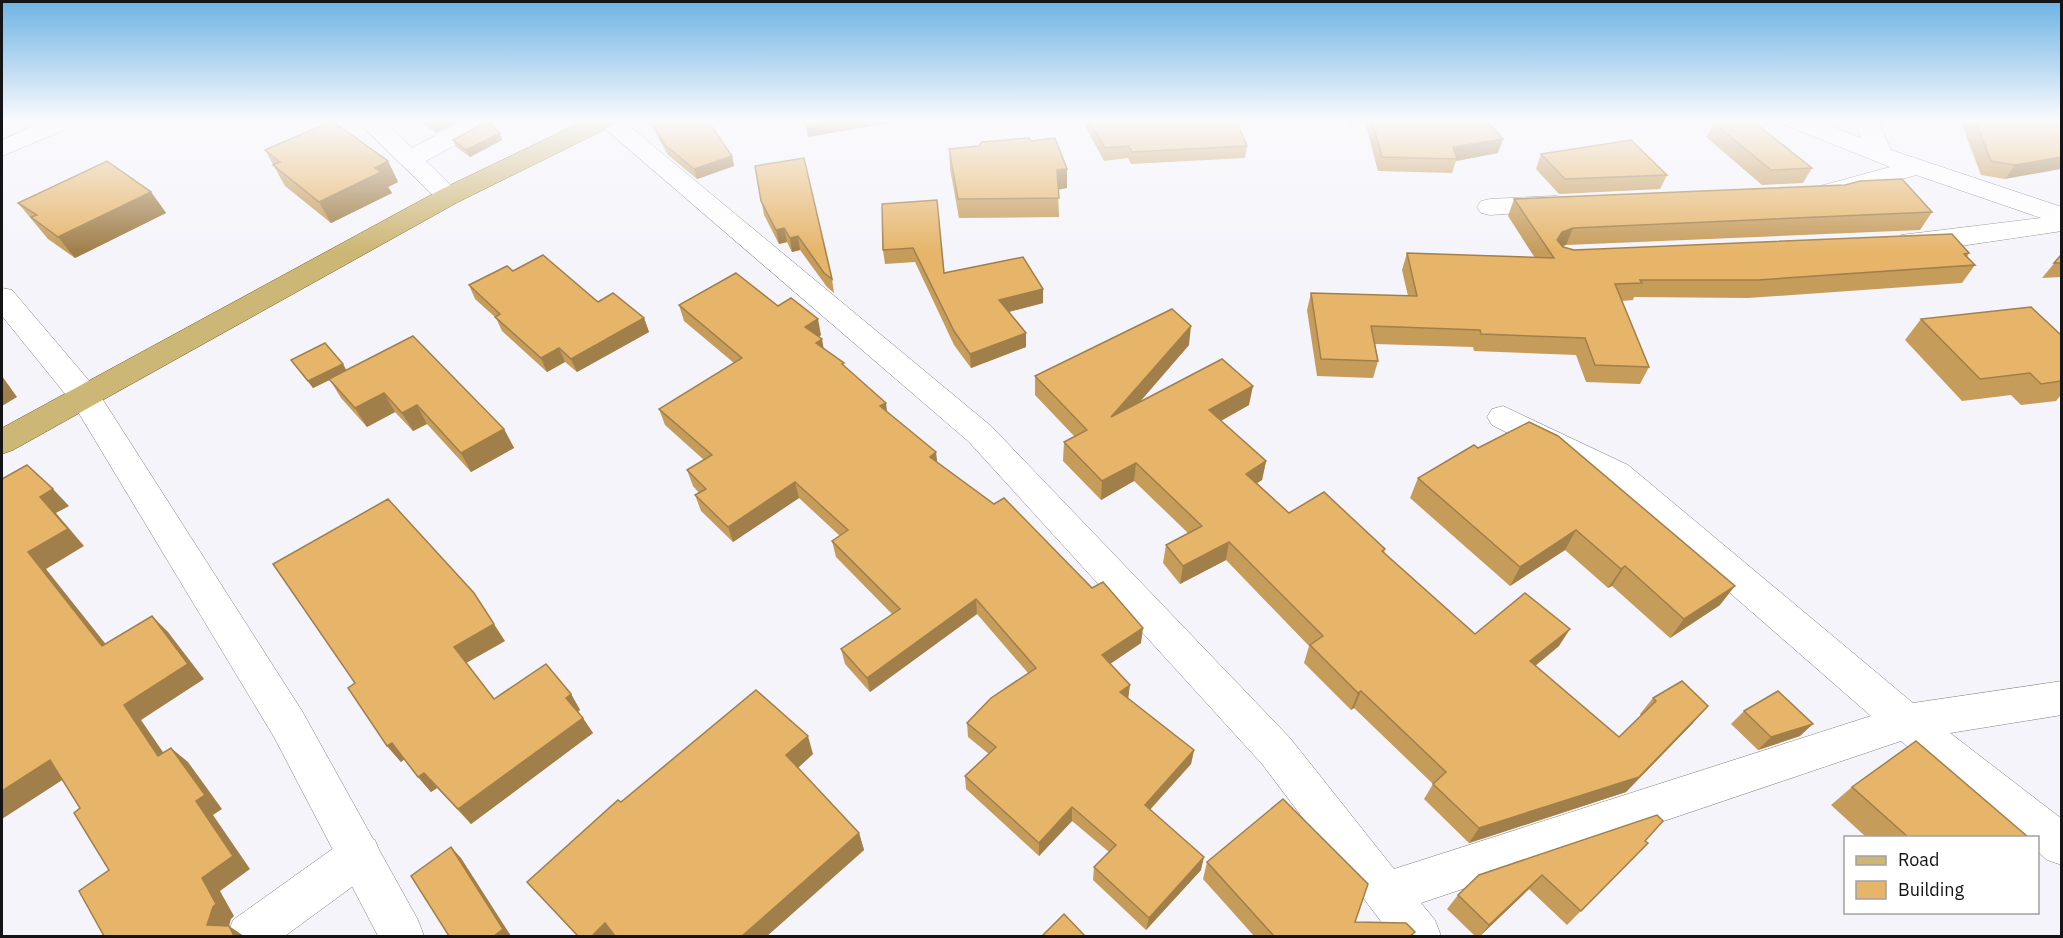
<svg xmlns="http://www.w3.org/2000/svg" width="2063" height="938" font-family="'IBM Plex Sans',sans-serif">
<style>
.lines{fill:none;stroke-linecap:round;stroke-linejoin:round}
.minor-casing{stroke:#808085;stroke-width:1}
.tertiary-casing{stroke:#808085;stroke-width:1}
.primary-casing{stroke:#775f19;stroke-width:1}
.minor{fill:#fff;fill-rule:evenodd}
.tertiary{fill:#fff;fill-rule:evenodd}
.primary{fill:#cdb776;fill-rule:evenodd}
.wall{fill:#c69c5b}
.shaded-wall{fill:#a17f4a}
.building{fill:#e6b56a;stroke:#a17f4a;stroke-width:1.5}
</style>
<rect width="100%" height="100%" fill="#f4f4fa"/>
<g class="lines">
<defs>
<g id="minor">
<polygon points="47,120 79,120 76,125 2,156 2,140"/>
<polygon points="356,120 382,120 412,148 465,120 495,120 492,125 426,161 462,196 458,202 449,204 440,202"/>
<polygon points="595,120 622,120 991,426 1290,738 1394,869 1871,716 1604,483 1492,425 1487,417 1492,409 1503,406 1628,465 1913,703 2062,681 2062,715 1950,733 2062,819 2062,865 2047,860 2038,852 2038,838 2020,838 1901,741 1421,903 1435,920 1441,936 1392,936 1262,764 969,442"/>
<polygon points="1782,120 1816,120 1861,138 1854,122 1855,120 1886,120 1880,126 1891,150 2062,207 2062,231 1940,249 1911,250 1901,247 1897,241 1901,235 2041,218 1916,175 1829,200 1820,198 1816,192 1820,186 1890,167 1785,125"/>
<polygon points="1556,196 1565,198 1569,204 1565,210 1490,215 1481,213 1477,207 1481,201 1490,199"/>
<polygon points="2,288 12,290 96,389 101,397 96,405 85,408 74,405 2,316"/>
<polygon points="360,834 375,840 381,855 375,870 285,936 227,936 233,920 345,840"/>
</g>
<polygon id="tertiary" points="85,386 96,389 302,711 418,920 424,936 378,936 274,737 69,397 74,389"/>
<polygon id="primary" points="586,120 617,120 614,125 458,202 13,450 2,454 2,428 440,190"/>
</defs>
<use href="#minor" class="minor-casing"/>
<use href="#tertiary" class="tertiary-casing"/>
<use href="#primary" class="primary-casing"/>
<use href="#minor" class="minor"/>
<use href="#tertiary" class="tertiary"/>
<use href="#primary" class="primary"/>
</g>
<g class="wall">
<polygon points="418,120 461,120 436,133"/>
<polygon points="649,120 707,120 732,156 734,166 697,179 668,155 650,123"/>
<polygon points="1082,120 1236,120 1247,146 1245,158 1131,164 1128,158 1104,161"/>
<polygon points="1346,120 1486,120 1498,153 1456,161 1452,173 1378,171 1365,122 1349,124"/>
<polygon points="1960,120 2061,120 2005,179 1981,175"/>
<polygon points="1714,123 1812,168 1803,183 1762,185 1706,137"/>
<polygon points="500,133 502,140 470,157 456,147 453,140"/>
<polygon points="949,149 1067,188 1058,189 1059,217 959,218 950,169"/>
<polygon points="265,150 388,161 398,182 388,187 392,193 331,223 285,186"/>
<polygon points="1541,154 1667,175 1660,189 1559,194 1536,169"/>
<polygon points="755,166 832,279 834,293 827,287 800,250 792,252 787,242 779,244 764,215"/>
<polygon points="151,192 166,213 75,258 48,239 18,203"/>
<polygon points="1514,199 1932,212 1920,230 1566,245 1562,246 1574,250 1969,253 1967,257 1975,265 1962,283 1748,298 1634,297 1633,300 1622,301 1649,367 1640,384 1586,382 1576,355 1474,351 1473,347 1375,344 1378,361 1373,378 1317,376 1307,310 1311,293 1408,296 1402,270 1407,253 1535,258 1508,216"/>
<polygon points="882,204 944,273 1043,303 1009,312 1026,333 1026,347 971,368 954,345 915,262 885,264 883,250"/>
<polygon points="2061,255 2061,277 2042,278"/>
<polygon points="513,271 644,318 649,332 577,372 565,362 547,372 502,331 496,318 475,299 469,285"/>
<polygon points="679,305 778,306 821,335 819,337 823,348 844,367 888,412 937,462 1141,643 1110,664 1128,699 1194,750 1191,764 1150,810 1201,870 1146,930 1093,880 1094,867 1109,852 1072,821 1039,856 966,789 965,776 989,754 968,737 967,723 1028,673 977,614 870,692 845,664 841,649 892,614 836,557 832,541 840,536 799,498 733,542 701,511 695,495 699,493 693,486 687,470 704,460 665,425 659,409 734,363 684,321"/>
<polygon points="1921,319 2061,335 2061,395 2056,401 2021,405 2011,395 1962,401 1905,340"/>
<polygon points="1189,345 1139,403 1249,405 1221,421 1266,461 1262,480 1257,483 1289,513 1385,549 1384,553 1475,634 1559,646 1535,666 1619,737 1641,716 1640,714 1653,698 1693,723 1626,792 1469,843 1424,799 1433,784 1354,708 1351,710 1304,663 1309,646 1226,560 1180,584 1163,563 1166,545 1188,533 1134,481 1101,500 1063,461 1064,442 1075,437 1035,395 1035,376"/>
<polygon points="291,360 346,370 504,429 514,448 471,472 427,424 413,431 395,412 367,427 341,398 330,380 313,388"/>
<polygon points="1478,448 1720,605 1670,638 1612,586 1608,588 1565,550 1510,586 1410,498 1418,478"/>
<polygon points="505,641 466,663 494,699 571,694 580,710 578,712 593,733 471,824 437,788 431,792 418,777 404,759 401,762 387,746 348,688"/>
<polygon points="1744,711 1800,736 1758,750 1731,724"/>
<polygon points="813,754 798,768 859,833 864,850 767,936 577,936 527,882 621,802"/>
<polygon points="1852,787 2027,837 1866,837 1831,805"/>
<polygon points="1645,841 1648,843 1567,925 1529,889 1480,936 1475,936 1447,909 1458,895"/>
<polygon points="1207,862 1355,922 1415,932 1412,936 1254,936 1203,879"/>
</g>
<g class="shaded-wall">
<polygon points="430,120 461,120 436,133"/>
<polygon points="845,120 895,120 895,122 808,137 806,127"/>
<polygon points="1350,120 1366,120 1365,122 1349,124"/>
<polygon points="500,133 502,140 470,157 466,150"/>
<polygon points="1503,139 1498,153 1456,161 1457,159 1453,147"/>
<polygon points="732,156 734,166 697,179 694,169"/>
<polygon points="2061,157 2061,169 2005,179 2015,165"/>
<polygon points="388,161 398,182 388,187 392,193 331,223 319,202 375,168"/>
<polygon points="1067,169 1067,188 1057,190 1057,170"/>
<polygon points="151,192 166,213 75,258 58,237"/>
<polygon points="784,228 787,242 779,244 776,230"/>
<polygon points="1573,228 1566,245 1554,249 1550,257 1562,232"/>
<polygon points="798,236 800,250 792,252 790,238"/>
<polygon points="1043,289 1043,303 1000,314 999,300"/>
<polygon points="644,318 649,332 577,372 571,359"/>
<polygon points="818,319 821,335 808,343 805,327"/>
<polygon points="1191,326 1189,345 1110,436 1111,417"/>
<polygon points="1026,333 1026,347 971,368 970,354"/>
<polygon points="822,339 825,356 816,343"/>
<polygon points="559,348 565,362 547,372 541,358"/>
<polygon points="343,364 347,371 313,388 308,381"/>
<polygon points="2,376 17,397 2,406"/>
<polygon points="1253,386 1249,405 1206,429 1209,410"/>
<polygon points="384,393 395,412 367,427 355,408"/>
<polygon points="886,403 888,419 880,406"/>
<polygon points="417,405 427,424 413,431 402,413"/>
<polygon points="504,429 514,448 471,472 461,453"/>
<polygon points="936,452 938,468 930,457"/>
<polygon points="1266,461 1262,480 1242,492 1246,474"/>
<polygon points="1136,463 1134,481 1101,500 1102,481"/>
<polygon points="795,482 799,498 733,542 728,527"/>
<polygon points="53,489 69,506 56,513 84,546 46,569 120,662 102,646 28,552 40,497"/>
<polygon points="1576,530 1565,550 1510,586 1520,567"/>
<polygon points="1229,542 1226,560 1180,584 1183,566"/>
<polygon points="1625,566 1612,586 1608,588 1621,569"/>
<polygon points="1735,586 1720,605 1670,638 1684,619"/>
<polygon points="976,599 977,614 870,692 867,678"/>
<polygon points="152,616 168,632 204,679 141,720 176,771 158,756 124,705"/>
<polygon points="494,624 505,641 466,663 454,647"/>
<polygon points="1143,628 1141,643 1101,670 1102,655"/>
<polygon points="1570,629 1559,646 1519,679 1530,661"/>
<polygon points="1130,685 1128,700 1120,692"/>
<polygon points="1361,691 1354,708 1351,710 1358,693"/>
<polygon points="571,694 580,710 576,713 566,698"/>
<polygon points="1708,706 1693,723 1626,792 1469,843 1479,828"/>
<polygon points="583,718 593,733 471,824 458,809"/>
<polygon points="1813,724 1800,736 1758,750 1771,737"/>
<polygon points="808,736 813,754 792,773 786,755"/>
<polygon points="392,743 406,758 401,762 387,746"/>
<polygon points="171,748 188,762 222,809 213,815 250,869 220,891 234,916 231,919 229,926 244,936 234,936 207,925 196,801"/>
<polygon points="1194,750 1191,764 1142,818 1145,805"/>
<polygon points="50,760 70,775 2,819 2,791"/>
<polygon points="424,773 437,788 431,792 418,777"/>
<polygon points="1072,807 1072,821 1039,856 1039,843"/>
<polygon points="859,833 864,850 767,936 742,936"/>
<polygon points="451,847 461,858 511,936 494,936"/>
<polygon points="1204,857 1201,870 1146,930 1149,918"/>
<polygon points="1542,875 1529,889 1480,936 1489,925"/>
<polygon points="605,923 615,936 592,936"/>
</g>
<g class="building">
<polygon points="651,120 707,120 732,156 694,169 665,145"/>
<polygon points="805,120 845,120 806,127"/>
<polygon points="1089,120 1236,120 1247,146 1132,152 1129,146 1105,148"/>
<polygon points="1372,120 1486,120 1503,139 1453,147 1457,159 1382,157"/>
<polygon points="1728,120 1751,120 1812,168 1771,170 1714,123"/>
<polygon points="1975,120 2061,120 2061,157 2015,165 1991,161"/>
<polygon points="332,121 388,161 375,168 381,172 319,202 273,165 280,162 265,150"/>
<polygon points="488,121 500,133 466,150 453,140"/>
<polygon points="1029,138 1031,141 1055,138 1067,169 1057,170 1059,198 958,199 949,149 979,146 982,142"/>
<polygon points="1631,140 1667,175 1565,179 1541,154"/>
<polygon points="804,158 832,279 824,273 798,236 790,238 784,228 776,230 761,201 755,166"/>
<polygon points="107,161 151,192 58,237 31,217 37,215 18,203"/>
<polygon points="1902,179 1932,212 1573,228 1562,232 1557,240 1563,247 1574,250 1952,234 1969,253 1964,254 1975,265 1758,280 1640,280 1642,283 1615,284 1649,367 1595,365 1585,338 1481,334 1480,330 1371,326 1378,361 1321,359 1311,293 1417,296 1407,253 1554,258 1514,199 1845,185 1860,181"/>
<polygon points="937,200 944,273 1023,257 1043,289 999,300 1026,333 970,354 954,331 913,248 883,250 882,204"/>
<polygon points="543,255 598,302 613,293 644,318 571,359 559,348 541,358 495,317 500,314 469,285 507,266 513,271"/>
<polygon points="2061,255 2061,263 2054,263"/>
<polygon points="736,273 778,306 791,298 818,319 805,327 822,339 816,343 844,363 842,364 886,403 880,406 936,452 930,457 994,504 1004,498 1092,588 1103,582 1143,628 1102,655 1130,685 1120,692 1194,750 1145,805 1204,857 1149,918 1094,867 1116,845 1072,807 1039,843 965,776 996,747 967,723 991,698 1036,668 976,599 867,678 841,649 900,609 832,541 848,530 795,482 728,527 695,495 706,489 687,470 712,455 659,409 742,358 679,305"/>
<polygon points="2031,307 2061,335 2061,381 2041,384 2030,373 1980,379 1921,319"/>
<polygon points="1172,309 1191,326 1111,417 1222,359 1253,386 1209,410 1266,461 1246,474 1289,513 1324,492 1385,549 1382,551 1475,634 1525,593 1570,629 1530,661 1619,737 1656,701 1653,698 1682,681 1708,706 1639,777 1479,828 1433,784 1446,772 1361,691 1358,693 1310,645 1323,636 1229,542 1183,566 1166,545 1202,526 1136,463 1102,481 1064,442 1087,430 1035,376"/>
<polygon points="413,336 504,429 461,453 417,405 402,413 384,393 355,408 329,379"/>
<polygon points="325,343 343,364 308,381 291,360"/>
<polygon points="1529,422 1558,436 1735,586 1684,619 1625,566 1621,569 1576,530 1520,567 1418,478 1474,445 1478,448"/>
<polygon points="27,465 53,489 40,497 68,529 28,552 102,646 152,616 188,664 124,705 158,756 171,748 205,795 196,801 233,856 202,878 216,904 213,907 207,925 229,926 234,936 104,936 79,891 109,870 74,813 80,808 50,760 2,791 2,479"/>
<polygon points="388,499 474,593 494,624 454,647 494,699 546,664 571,694 566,698 583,718 458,809 424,773 418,777 392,743 387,746 348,688 355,683 273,564"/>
<polygon points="756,690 808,736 786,755 859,833 742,936 615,936 605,923 592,936 578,936 527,882 618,800 621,802"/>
<polygon points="1778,691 1813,724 1771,737 1744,711"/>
<polygon points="1916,741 2028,837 1908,837 1852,787"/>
<polygon points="1283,799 1368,884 1355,922 1406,923 1415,932 1410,936 1274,936 1207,862"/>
<polygon points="1657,815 1663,821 1645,841 1648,843 1581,911 1542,875 1489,925 1458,895 1479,875"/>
<polygon points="451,847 503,929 494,936 449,936 411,876"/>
<polygon points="1064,914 1085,936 1042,936"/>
</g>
<linearGradient id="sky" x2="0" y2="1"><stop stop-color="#6db3e4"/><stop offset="0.48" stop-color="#fafafd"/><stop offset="1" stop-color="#fafafd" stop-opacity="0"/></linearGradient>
<rect width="2063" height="251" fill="url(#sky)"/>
<rect width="2063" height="938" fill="none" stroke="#141416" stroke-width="6"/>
<rect x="1844" y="836" width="195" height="78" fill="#ffffff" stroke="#a1a1a2" stroke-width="1.5"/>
<rect x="1856" y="856" width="30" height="9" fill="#cdb776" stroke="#a1a1a2" stroke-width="1.5"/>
<text x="1898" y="866" font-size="18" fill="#141416">Road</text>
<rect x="1856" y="881" width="30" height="18" fill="#e6b56a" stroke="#a1a1a2" stroke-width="1.5"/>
<text x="1898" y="896" font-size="18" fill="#141416">Building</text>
</svg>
